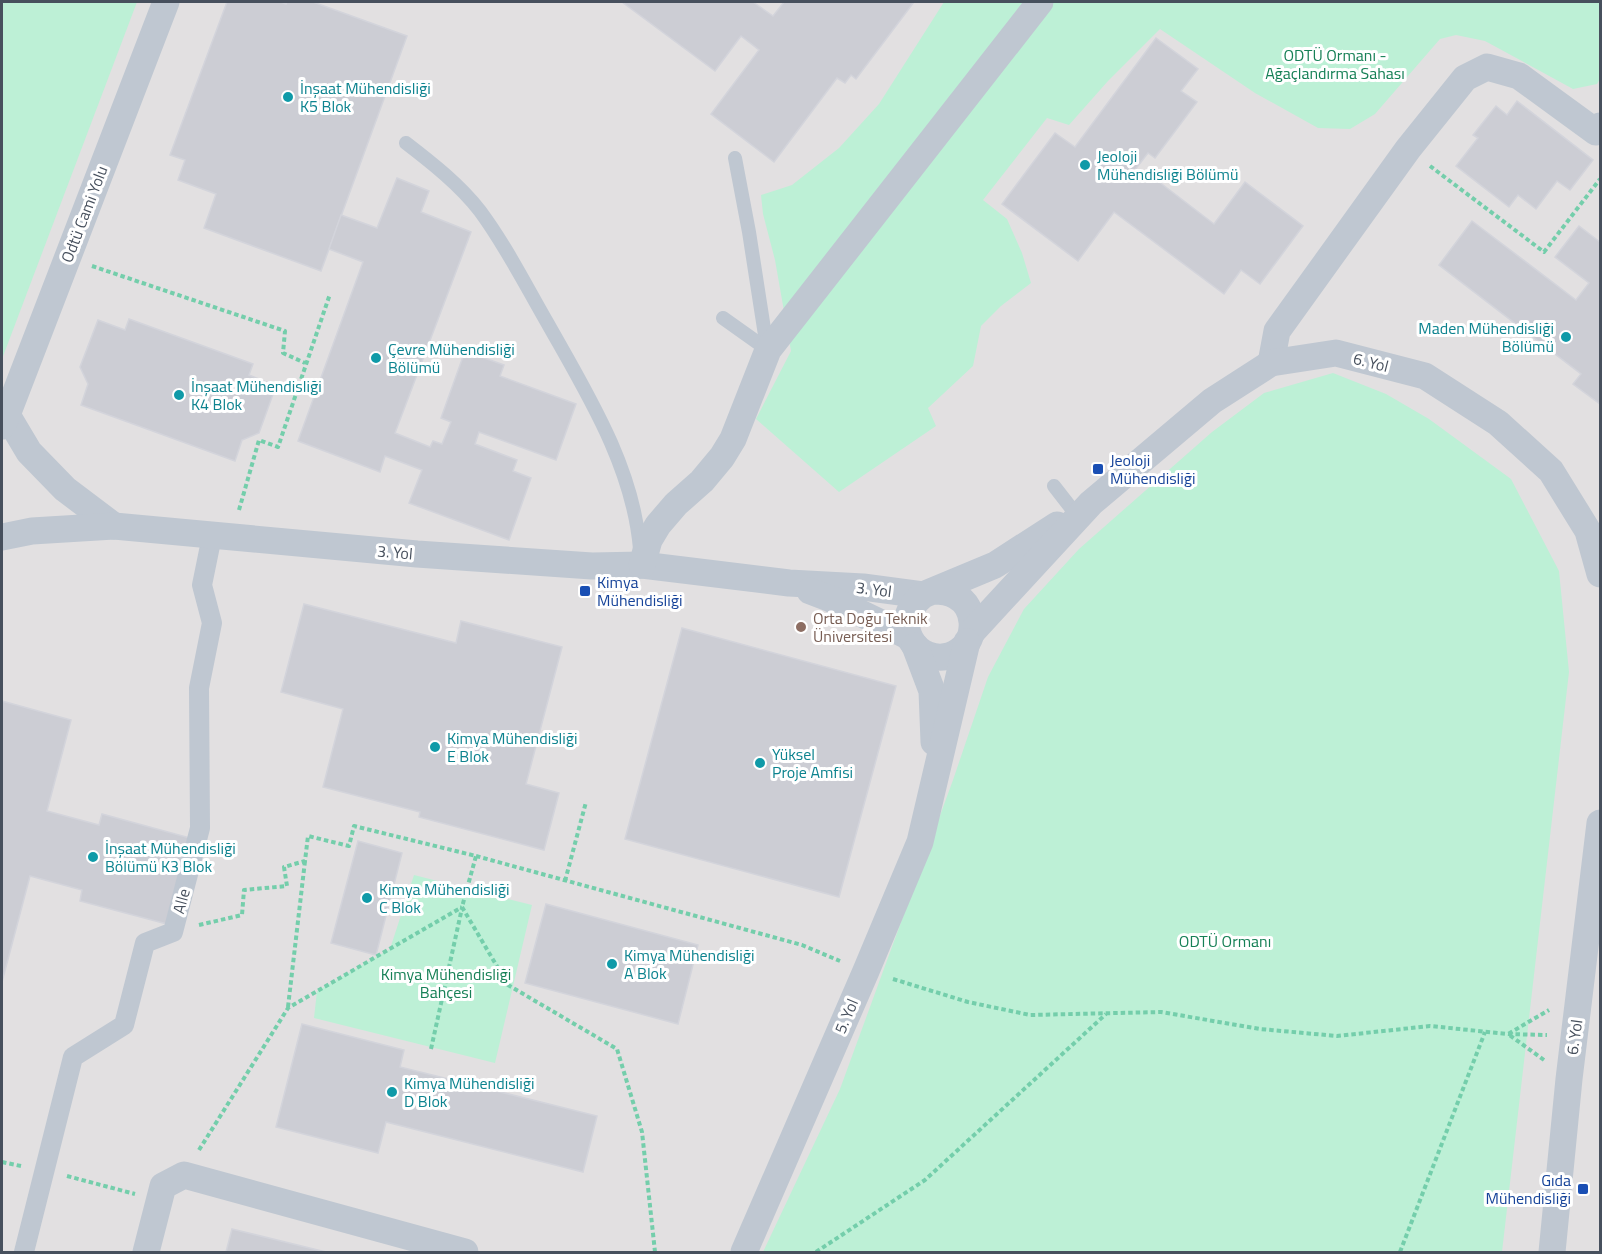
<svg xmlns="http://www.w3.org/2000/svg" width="1602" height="1254" font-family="'Titillium Web',sans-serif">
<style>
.education{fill:#e2e0e1}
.green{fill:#bdf0d6}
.building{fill:#cccdd4;stroke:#d3d4db;stroke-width:1.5}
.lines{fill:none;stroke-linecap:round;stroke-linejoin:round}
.path{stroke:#74ceab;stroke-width:4;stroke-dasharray:4.5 3;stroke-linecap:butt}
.service{stroke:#bfc7d1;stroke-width:14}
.pedestrian{stroke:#bfc7d1;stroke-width:20}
.minor{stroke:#bfc7d1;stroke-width:27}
.culture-dot{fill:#0f9aa8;stroke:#fff;stroke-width:2}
.transit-dot{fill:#1a4fb4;stroke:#fff;stroke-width:2}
.education-dot{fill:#8d6e63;stroke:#fff;stroke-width:2}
.labels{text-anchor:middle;stroke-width:6;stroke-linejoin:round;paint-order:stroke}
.park-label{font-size:16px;fill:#168056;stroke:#fff}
.culture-label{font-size:16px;fill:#0d838f;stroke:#fff;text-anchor:start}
.street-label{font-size:16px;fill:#47505d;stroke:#fff}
.transit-label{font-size:16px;fill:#164399;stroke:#fff;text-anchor:start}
.education-label{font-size:16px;fill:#785e54;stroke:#fff;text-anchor:start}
</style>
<rect width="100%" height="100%" fill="#f1efef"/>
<rect class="education" x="2" y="2" width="1598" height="1250"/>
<g class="green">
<polygon points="2,2 137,2 2,359"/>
<polygon points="944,2 1600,2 1600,79 1597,84 1573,89 1485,41 1456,35 1440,39 1375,114 1350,129 1318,128 1255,93 1160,29 1108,81 1069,125 1047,118 983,200 1007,219 1022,253 1031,283 1001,306 981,326 973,366 928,408 936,426 839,492 756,419 791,351 775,260 763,214 761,195 792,185 839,148 879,104"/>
<polygon points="1333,373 1386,394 1429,419 1511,479 1559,571 1569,672 1502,1252 763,1252 840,1089 953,780 988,677 1024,609 1079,549 1212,432 1264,393"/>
<polygon points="414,875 532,905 495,1063 314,1018 317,991 390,949"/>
</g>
<g class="building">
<polygon points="227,2 281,2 286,4 287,2 313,2 407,36 321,271 204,228 216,194 178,180 185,160 170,155"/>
<polygon points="622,2 753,2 773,16 784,2 914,2 856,79 851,75 845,83 837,78 774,162 711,114 759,50 741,36 715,71"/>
<polygon points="1156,38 1198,69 1181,91 1197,102 1155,158 1148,153 1134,171 1146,180 1150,175 1214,224 1245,182 1303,226 1260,284 1241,270 1224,294 1114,212 1078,261 1002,204 1055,133 1075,147"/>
<polygon points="1517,101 1593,160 1570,190 1557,181 1536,209 1518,195 1509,207 1456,166 1478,138 1473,135 1496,106 1507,115"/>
<polygon points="397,178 429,191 421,212 471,232 395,433 430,447 433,441 442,444 451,422 441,418 465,351 504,365 500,376 576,404 556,460 479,432 475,444 517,460 513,471 531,478 509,540 409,503 422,470 385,456 380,472 298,441 363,262 329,249 341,215 377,228"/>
<polygon points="1472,221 1576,300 1589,283 1555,257 1579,226 1600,242 1600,404 1573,384 1581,374 1439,265"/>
<polygon points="129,319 253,364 249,375 276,386 259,433 242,440 235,461 81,405 88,384 80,367 98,320 125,330"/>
<polygon points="304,604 456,643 461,621 562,647 526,784 559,793 544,850 419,817 420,812 323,787 343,709 281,692"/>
<polygon points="682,628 896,686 839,897 625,839"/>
<polygon points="2,701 71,720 47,811 99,825 102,814 190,838 167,924 80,901 82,890 30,876 2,982"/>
<polygon points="358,841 402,853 376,955 331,943"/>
<polygon points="546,904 698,945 678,1024 525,983"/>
<polygon points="302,1024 404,1050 400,1067 597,1116 583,1172 386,1122 378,1153 276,1127"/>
<polygon points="232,1229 326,1252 226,1252"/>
</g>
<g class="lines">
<g class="path">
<polyline points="1430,166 1544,252 1600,179"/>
<polyline points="92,266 285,331 283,353 305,363"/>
<polyline points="239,510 259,440 278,447 330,294"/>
<polyline points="476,856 802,945 840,961"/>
<polyline points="565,881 586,802"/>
<polyline points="199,925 242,915 244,890 287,886 284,867 305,861 308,836 349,846 354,826 476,856 462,907 508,985 617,1049 642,1132 655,1252"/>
<polyline points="893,979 968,1002 1030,1015 1161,1012 1260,1029 1337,1036 1430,1026 1508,1034 1547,1035"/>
<polyline points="288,1007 305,861"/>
<polyline points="431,1049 462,908"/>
<polyline points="1544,1060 1508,1034 1549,1010"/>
<polyline points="199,1150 288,1008 462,907"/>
<polyline points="2,1162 21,1166"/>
<polyline points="67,1176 135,1194"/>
<polyline points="816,1252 925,1180 1106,1014"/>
<polyline points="1400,1252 1485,1032"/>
</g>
<g class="service">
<path d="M 406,143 C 432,163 460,185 480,211 C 506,246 526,286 548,324 C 588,395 633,467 640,549"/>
<polyline points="735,158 749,232 767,348"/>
<polyline points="723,318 768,350"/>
<polyline points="1054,486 1075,513"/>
</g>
<polyline class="pedestrian" points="24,1252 73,1057 124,1025 145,943 173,932 200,828 199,688 212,623 202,585 212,536"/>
<g class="minor">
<polyline points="1271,363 1277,331 1408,149 1465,78 1487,67 1519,76 1596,132 1600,126"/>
<polyline points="7,415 29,452 65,489 114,526"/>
<polyline points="2,426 7,415 166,2"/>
<polyline points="2,537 32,531 114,526 417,554 592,566 642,565 789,583 863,587 923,595"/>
<polyline points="642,565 649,540 658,525 676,504 702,481 722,457 733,439 768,350 1040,2"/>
<polyline points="810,591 831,599 908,636"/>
<path d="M 934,591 C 941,591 949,592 956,596 C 976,607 978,638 959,651 C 926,674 883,628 923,595 L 995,565 L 1057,525"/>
<polyline points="972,632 1091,503 1212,401 1271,363 1336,353 1425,376 1498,423 1551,471 1588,531 1600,574"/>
<polyline points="915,646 932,691 934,742"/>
<polyline points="146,1252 163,1186 184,1175 465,1252"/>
<polyline points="744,1252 866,971 920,842 967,642"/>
<polyline points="1552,1252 1569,1079 1600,823"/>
</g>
</g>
<g class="culture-dot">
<circle cx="288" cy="97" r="6"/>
<circle cx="1085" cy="165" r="6"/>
<circle cx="1566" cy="337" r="6"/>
<circle cx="376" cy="358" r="6"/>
<circle cx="179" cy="395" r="6"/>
<circle cx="435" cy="747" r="6"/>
<circle cx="760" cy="763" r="6"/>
<circle cx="93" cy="857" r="6"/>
<circle cx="367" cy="898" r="6"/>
<circle cx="612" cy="964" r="6"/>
<circle cx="392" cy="1092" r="6"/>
</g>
<g class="transit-dot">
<rect x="1092" y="463" width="12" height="12" rx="3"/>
<rect x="579" y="585" width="12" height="12" rx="3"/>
<rect x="1577" y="1183" width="12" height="12" rx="3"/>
</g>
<circle class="education-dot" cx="801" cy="627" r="6"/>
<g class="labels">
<g class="park-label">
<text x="1335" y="61">ODTÜ Ormanı -<tspan x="1335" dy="18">Ağaçlandırma Sahası</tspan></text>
<text x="1225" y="947">ODTÜ Ormanı</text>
<text x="446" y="980">Kimya Mühendisliği<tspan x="446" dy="18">Bahçesi</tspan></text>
</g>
<g class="culture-label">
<text x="300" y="94">İnşaat Mühendisliği<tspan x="300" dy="18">K5 Blok</tspan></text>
<text x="1097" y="162">Jeoloji<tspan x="1097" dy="18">Mühendisliği Bölümü</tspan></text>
<text x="1554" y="334" text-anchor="end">Maden Mühendisliği<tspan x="1554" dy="18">Bölümü</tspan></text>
<text x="388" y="355">Çevre Mühendisliği<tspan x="388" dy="18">Bölümü</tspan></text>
<text x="191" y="392">İnşaat Mühendisliği<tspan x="191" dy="18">K4 Blok</tspan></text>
<text x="447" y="744">Kimya Mühendisliği<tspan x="447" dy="18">E Blok</tspan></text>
<text x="772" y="760">Yüksel<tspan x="772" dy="18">Proje Amfisi</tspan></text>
<text x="105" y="854">İnşaat Mühendisliği<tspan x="105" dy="18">Bölümü K3 Blok</tspan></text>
<text x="379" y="895">Kimya Mühendisliği<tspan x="379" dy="18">C Blok</tspan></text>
<text x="624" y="961">Kimya Mühendisliği<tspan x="624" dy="18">A Blok</tspan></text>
<text x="404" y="1089">Kimya Mühendisliği<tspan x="404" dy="18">D Blok</tspan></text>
</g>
<g class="street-label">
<text transform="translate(84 214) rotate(-69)" y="6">Odtü Cami Yolu</text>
<text transform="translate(1371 362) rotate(14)" y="6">6. Yol</text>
<text transform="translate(395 552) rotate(5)" y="6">3. Yol</text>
<text transform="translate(874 589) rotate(7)" y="6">3. Yol</text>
<text transform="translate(181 901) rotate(-75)" y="6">Alle</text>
<text transform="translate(846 1016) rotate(-67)" y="6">5. Yol</text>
<text transform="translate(1574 1037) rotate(-82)" y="6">6. Yol</text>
</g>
<g class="transit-label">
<text x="1110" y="466">Jeoloji<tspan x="1110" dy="18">Mühendisliği</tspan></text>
<text x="597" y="588">Kimya<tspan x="597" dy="18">Mühendisliği</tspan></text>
<text x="1571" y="1186" text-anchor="end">Gıda<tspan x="1571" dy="18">Mühendisliği</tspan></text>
</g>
<g class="education-label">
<text x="813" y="624">Orta Doğu Teknik<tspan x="813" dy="18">Üniversitesi</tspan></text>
</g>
</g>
<rect width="1602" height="1254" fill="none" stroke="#47505d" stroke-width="6"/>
</svg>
